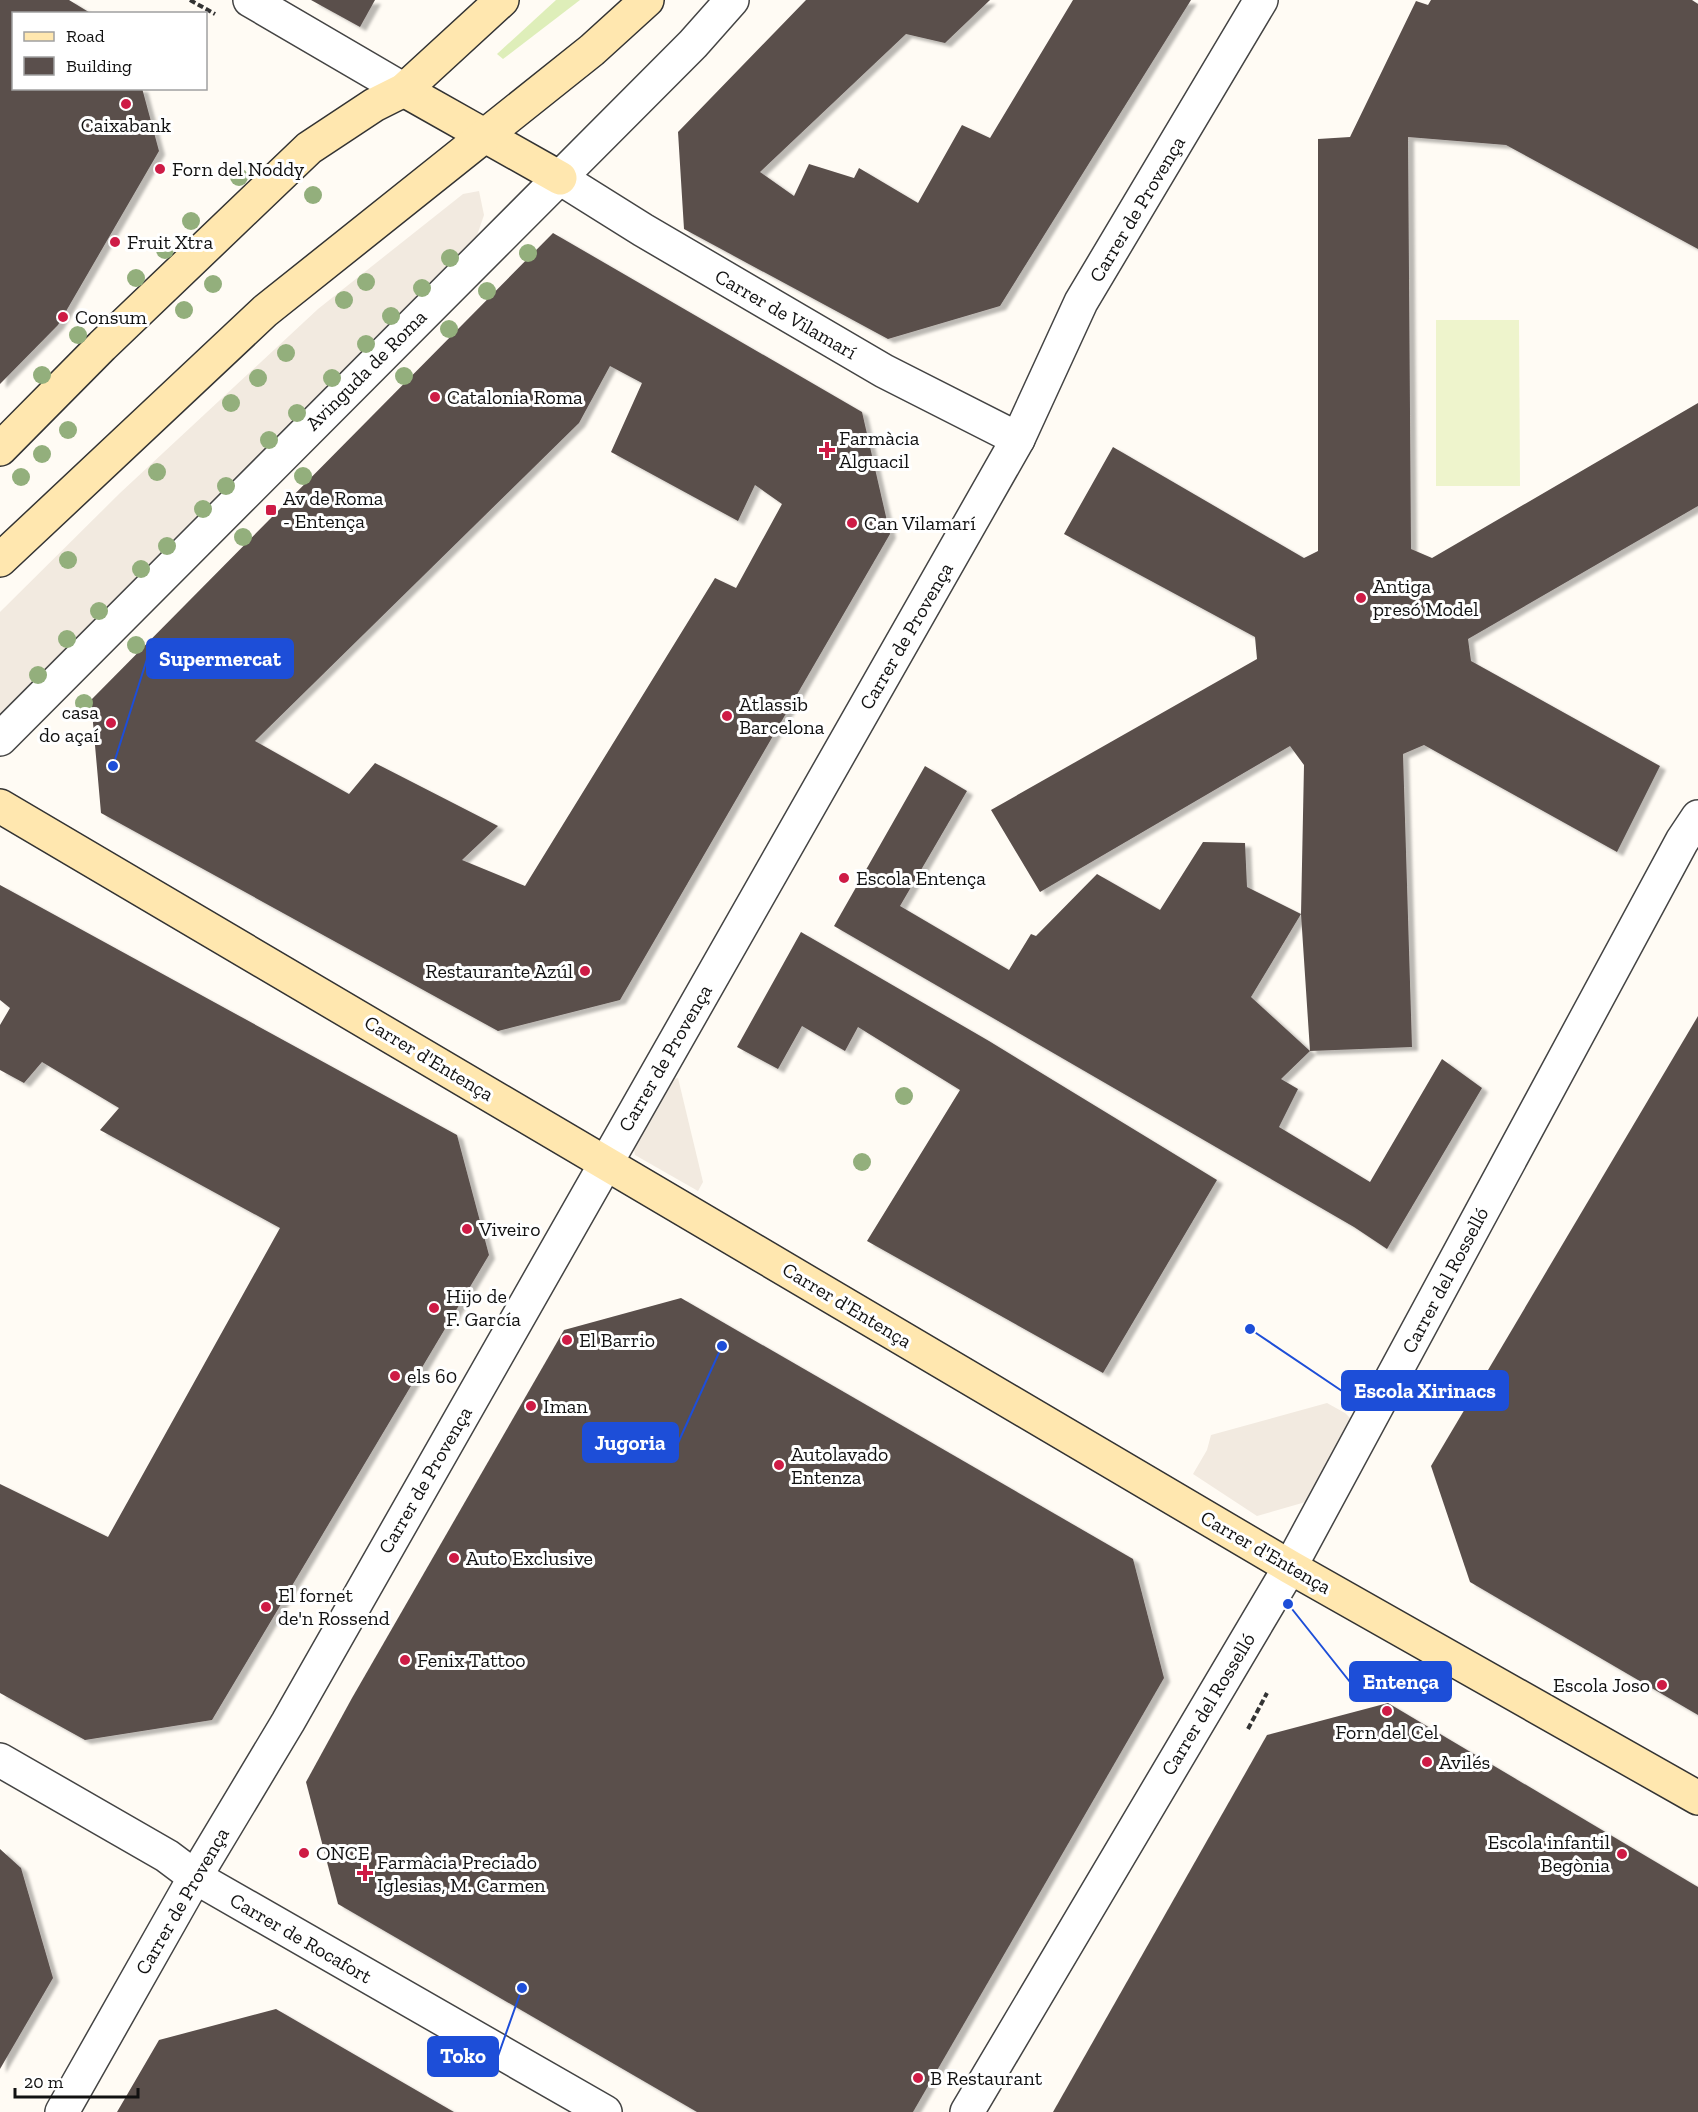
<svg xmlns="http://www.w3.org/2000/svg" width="1698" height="2112" font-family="'Zilla Slab',serif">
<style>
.green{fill:#deeeb9}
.pitch{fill:#eef4cc}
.plaza{fill:#f2eae0}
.building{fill:#5a4f4c;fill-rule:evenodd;filter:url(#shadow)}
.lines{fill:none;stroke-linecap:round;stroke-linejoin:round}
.street-casing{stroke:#444;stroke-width:36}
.secondary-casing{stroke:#333;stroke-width:36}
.path{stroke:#333;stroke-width:4;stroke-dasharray:6 3;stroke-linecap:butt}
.street{stroke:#fff;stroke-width:33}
.secondary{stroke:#ffe7af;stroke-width:33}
.tree{fill:#93af7c}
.poi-dot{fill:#ce1b45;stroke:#fff;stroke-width:2}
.labels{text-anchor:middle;stroke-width:6;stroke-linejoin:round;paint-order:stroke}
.poi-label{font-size:20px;fill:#111;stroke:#fff;text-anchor:start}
.street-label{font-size:20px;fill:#111;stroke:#fff}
.leader{fill:none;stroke:#1d4ed8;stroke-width:2}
.callout-dot{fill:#1d4ed8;stroke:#fff;stroke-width:2}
.callout{fill:#1d4ed8;stroke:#1d4ed8;stroke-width:2}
.callout-label{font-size:21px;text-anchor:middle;font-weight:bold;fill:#fff}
</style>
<defs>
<filter id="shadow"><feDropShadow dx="6" dy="4" stdDeviation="1.5" flood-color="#0004"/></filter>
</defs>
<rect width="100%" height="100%" fill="#fffbf4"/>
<polygon class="green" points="556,0 580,0 503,59 497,54"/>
<polygon class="pitch" points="1436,320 1519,320 1520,486 1436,486"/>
<g class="plaza">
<polygon points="479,191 484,215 473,247 0,717 0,612 120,493 318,309 463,194"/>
<polygon points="678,1078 703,1182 698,1191 635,1155 631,1137 666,1081"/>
<polygon points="1327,1403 1345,1413 1353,1421 1309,1501 1257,1516 1193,1474 1207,1450 1211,1435"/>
</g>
<g class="building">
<polygon points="0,0 69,0 92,14 14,14 14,88 142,88 159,151 58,325 0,384"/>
<polygon points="311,0 375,0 360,27"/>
<polygon points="806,0 990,0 945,43 906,34 760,172 794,196 809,164 854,178 859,168 918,203 962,125 990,138 1073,0 1191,0 1000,306 888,339 684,229 678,132"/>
<polygon points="1431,0 1692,0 1698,4 1698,249 1506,145 1408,137 1411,549 1432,558 1698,403 1698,506 1468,639 1471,661 1660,766 1617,852 1424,745 1403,754 1412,1047 1310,1051 1281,1079 1298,1089 1279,1127 1370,1182 1442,1059 1482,1088 1387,1249 1354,1227 834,926 925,766 967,791 900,906 1009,970 1031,934 1036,936 1097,874 1160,910 1203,842 1245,843 1247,887 1301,914 1251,997 1310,1051 1301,914 1304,765 1290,746 1040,892 991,810 1257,659 1255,637 1064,534 1113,447 1304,558 1318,551 1318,139 1350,137 1416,1 1428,5"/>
<path d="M 553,233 L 862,412 L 890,534 L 620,1000 L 498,1031 L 101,813 L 91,700 ZM 610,366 L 642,383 L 611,452 L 738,521 L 755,485 L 782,504 L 736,588 L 715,578 L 525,886 L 462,860 L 498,826 L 375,763 L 349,794 L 255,741 L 579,423 Z"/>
<polygon points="0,885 457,1135 489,1255 212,1720 85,1740 0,1693 0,1484 108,1537 280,1228 100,1130 119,1108 42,1062 24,1083 0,1070 0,1025 10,1008 0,1000"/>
<polygon points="801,932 989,1041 1217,1180 1103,1373 867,1241 960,1090 858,1027 845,1051 802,1026 778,1069 737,1047"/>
<polygon points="1698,1016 1698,1715 1470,1582 1431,1466"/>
<polygon points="681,1298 1133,1559 1164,1678 913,2112 697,2112 338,1904 306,1782 352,1698 564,1330"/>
<polygon points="1388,1703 1698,1887 1698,2112 1053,2112 1267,1735"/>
<polygon points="0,1849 21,1868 53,1978 0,2069"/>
<polygon points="276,2009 345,2049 454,2112 117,2112 159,2040"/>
</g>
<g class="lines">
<defs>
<g id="street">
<polyline points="250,0 404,90"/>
<polyline points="560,178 643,230 884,371 1018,439"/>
<polyline points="0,739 693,44 732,0"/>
<polyline points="0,1760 167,1856 195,1877 605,2112"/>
<polyline points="62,2112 195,1877 288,1722 1018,439 1081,302 1261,0"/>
<polyline points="967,2112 1290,1567 1682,841 1698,817"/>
</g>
<g id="secondary">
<polyline points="404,90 560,178"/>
<polyline points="0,449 102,346 309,148 374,105 404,90 502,0"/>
<polyline points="0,560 265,311 592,50 647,0"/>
<polyline points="0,806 1290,1567 1698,1798"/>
</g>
</defs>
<use href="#street" class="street-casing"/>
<use href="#secondary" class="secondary-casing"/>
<g class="path">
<polyline points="190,0 215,14"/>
<polyline points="1248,1729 1267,1693"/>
</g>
<use href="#street" class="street"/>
<use href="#secondary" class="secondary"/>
</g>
<g class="tree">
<circle cx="239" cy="177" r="9"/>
<circle cx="313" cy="195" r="9"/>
<circle cx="191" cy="221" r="9"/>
<circle cx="165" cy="250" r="9"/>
<circle cx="528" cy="253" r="9"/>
<circle cx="450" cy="258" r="9"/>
<circle cx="136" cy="278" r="9"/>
<circle cx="366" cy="282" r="9"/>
<circle cx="213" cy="284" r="9"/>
<circle cx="422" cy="288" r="9"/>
<circle cx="487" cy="291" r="9"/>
<circle cx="344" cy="300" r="9"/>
<circle cx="184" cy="310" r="9"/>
<circle cx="391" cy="316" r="9"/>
<circle cx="449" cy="329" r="9"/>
<circle cx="78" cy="335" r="9"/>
<circle cx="366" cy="344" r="9"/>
<circle cx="286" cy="353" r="9"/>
<circle cx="42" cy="375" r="9"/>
<circle cx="404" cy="376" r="9"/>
<circle cx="258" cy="378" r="9"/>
<circle cx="332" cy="378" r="9"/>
<circle cx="231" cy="403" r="9"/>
<circle cx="297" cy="413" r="9"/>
<circle cx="68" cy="430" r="9"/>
<circle cx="269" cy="440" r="9"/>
<circle cx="42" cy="454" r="9"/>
<circle cx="157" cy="472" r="9"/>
<circle cx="303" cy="476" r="9"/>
<circle cx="21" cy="477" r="9"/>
<circle cx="226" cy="486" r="9"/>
<circle cx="203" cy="509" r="9"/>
<circle cx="243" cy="537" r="9"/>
<circle cx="167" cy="546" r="9"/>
<circle cx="68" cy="560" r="9"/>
<circle cx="141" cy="569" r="9"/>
<circle cx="99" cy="611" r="9"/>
<circle cx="67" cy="639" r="9"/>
<circle cx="136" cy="645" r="9"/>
<circle cx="38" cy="675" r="9"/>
<circle cx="84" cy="703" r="9"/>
<circle cx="904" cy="1096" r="9"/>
<circle cx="862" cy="1162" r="9"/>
</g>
<g class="poi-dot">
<circle cx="126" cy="104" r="6"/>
<circle cx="160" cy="169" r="6"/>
<circle cx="115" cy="242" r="6"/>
<circle cx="63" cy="317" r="6"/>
<circle cx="435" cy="397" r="6"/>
<path d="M824 441h6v6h6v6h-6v6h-6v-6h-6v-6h6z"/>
<rect x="265" y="504" width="12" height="12" rx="3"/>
<circle cx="852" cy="523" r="6"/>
<circle cx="1361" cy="598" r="6"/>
<circle cx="727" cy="716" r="6"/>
<circle cx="111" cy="723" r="6"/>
<circle cx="844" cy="878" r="6"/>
<circle cx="585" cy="971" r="6"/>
<circle cx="467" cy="1229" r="6"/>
<circle cx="434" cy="1308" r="6"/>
<circle cx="567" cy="1340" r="6"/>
<circle cx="395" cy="1376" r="6"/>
<circle cx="531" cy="1406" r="6"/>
<circle cx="779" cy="1465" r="6"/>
<circle cx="454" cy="1558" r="6"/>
<circle cx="266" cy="1607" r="6"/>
<circle cx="405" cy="1660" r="6"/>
<circle cx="1662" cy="1685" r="6"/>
<circle cx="1387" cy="1711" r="6"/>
<circle cx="1427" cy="1762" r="6"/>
<circle cx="304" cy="1853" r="6"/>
<circle cx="1622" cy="1854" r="6"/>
<path d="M362 1864h6v6h6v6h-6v6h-6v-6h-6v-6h6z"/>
<circle cx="918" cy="2078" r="6"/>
</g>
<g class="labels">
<g class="poi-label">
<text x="126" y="132" text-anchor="middle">Caixabank</text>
<text x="172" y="176">Forn del Noddy</text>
<text x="127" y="249">Fruit Xtra</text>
<text x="75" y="324">Consum</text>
<text x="447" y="404">Catalonia Roma</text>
<text x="839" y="445">Farmàcia<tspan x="839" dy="23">Alguacil</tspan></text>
<text x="283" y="505">Av de Roma<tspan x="283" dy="23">- Entença</tspan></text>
<text x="864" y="530">Can Vilamarí</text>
<text x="1373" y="593">Antiga<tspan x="1373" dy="23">presó Model</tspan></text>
<text x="739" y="711">Atlassib<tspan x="739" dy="23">Barcelona</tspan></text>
<text x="99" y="719" text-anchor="end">casa<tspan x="99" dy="23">do açaí</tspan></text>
<text x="856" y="885">Escola Entença</text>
<text x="573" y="978" text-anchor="end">Restaurante Azúl</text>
<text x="479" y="1236">Viveiro</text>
<text x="446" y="1303">Hijo de<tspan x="446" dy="23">F. García</tspan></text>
<text x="579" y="1347">El Barrio</text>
<text x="407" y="1383">els 60</text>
<text x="543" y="1413">Iman</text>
<text x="791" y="1461">Autolavado<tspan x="791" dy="23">Entenza</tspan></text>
<text x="466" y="1565">Auto Exclusive</text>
<text x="278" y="1602">El fornet<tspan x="278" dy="23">de'n Rossend</tspan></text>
<text x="417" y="1667">Fenix Tattoo</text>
<text x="1650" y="1692" text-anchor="end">Escola Joso</text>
<text x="1387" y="1739" text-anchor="middle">Forn del Cel</text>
<text x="1439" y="1769">Avilés</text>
<text x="1610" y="1849" text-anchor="end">Escola infantil<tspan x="1610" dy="23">Begònia</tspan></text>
<text x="316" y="1860">ONCE</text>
<text x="377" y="1869">Farmàcia Preciado<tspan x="377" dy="23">Iglesias, M. Carmen</tspan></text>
<text x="930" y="2085">B Restaurant</text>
</g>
<g class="street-label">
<text transform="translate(1137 209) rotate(-59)" y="7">Carrer de Provença</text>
<text transform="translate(786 314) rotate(30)" y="7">Carrer de Vilamarí</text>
<text transform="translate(366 370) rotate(-45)" y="7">Avinguda de Roma</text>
<text transform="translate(906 636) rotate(-60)" y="7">Carrer de Provença</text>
<text transform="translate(429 1058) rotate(31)" y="7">Carrer d'Entença</text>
<text transform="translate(665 1058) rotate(-60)" y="7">Carrer de Provença</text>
<text transform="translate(1445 1280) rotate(-62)" y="7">Carrer del Rosselló</text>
<text transform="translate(847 1305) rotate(31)" y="7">Carrer d'Entença</text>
<text transform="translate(425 1480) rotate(-60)" y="7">Carrer de Provença</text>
<text transform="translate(1266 1552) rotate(30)" y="7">Carrer d'Entença</text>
<text transform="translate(1208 1704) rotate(-59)" y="7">Carrer del Rosselló</text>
<text transform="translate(182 1901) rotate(-60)" y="7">Carrer de Provença</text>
<text transform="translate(301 1938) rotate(30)" y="7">Carrer de Rocafort</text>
</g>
</g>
<path class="leader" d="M113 766L147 659M1250 1329L1342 1391M722 1346L678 1443M1288 1604L1350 1682M522 1988L498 2056"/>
<g class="callout-dot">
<circle cx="113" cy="766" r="6"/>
<circle cx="1250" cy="1329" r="6"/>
<circle cx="722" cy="1346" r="6"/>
<circle cx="1288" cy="1604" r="6"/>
<circle cx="522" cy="1988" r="6"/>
</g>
<g class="callout">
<rect x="147" y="639" width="146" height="39" rx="6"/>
<rect x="1342" y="1371" width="166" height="39" rx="6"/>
<rect x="583" y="1423" width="95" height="39" rx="6"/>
<rect x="1350" y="1662" width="101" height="39" rx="6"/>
<rect x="428" y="2037" width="70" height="39" rx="6"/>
</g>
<g class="callout-label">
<text x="220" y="666">Supermercat</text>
<text x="1425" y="1398">Escola Xirinacs</text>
<text x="630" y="1450">Jugoria</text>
<text x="1401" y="1689">Entença</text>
<text x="463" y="2063">Toko</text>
</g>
<rect x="12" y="12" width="195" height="78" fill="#ffffff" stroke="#a0a0a0" stroke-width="1.5"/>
<rect x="24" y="32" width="30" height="9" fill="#ffe7af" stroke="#a0a0a0" stroke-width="1.5"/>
<text x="66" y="42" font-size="18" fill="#111111">Road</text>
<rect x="24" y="57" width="30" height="18" fill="#5a4f4c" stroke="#a0a0a0" stroke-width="1.5"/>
<text x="66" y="72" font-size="18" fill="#111111">Building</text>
<path d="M15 2088v9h123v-9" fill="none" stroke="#111111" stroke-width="3"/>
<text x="24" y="2088" font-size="18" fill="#111111" stroke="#ffffff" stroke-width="4.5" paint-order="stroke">20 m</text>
</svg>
